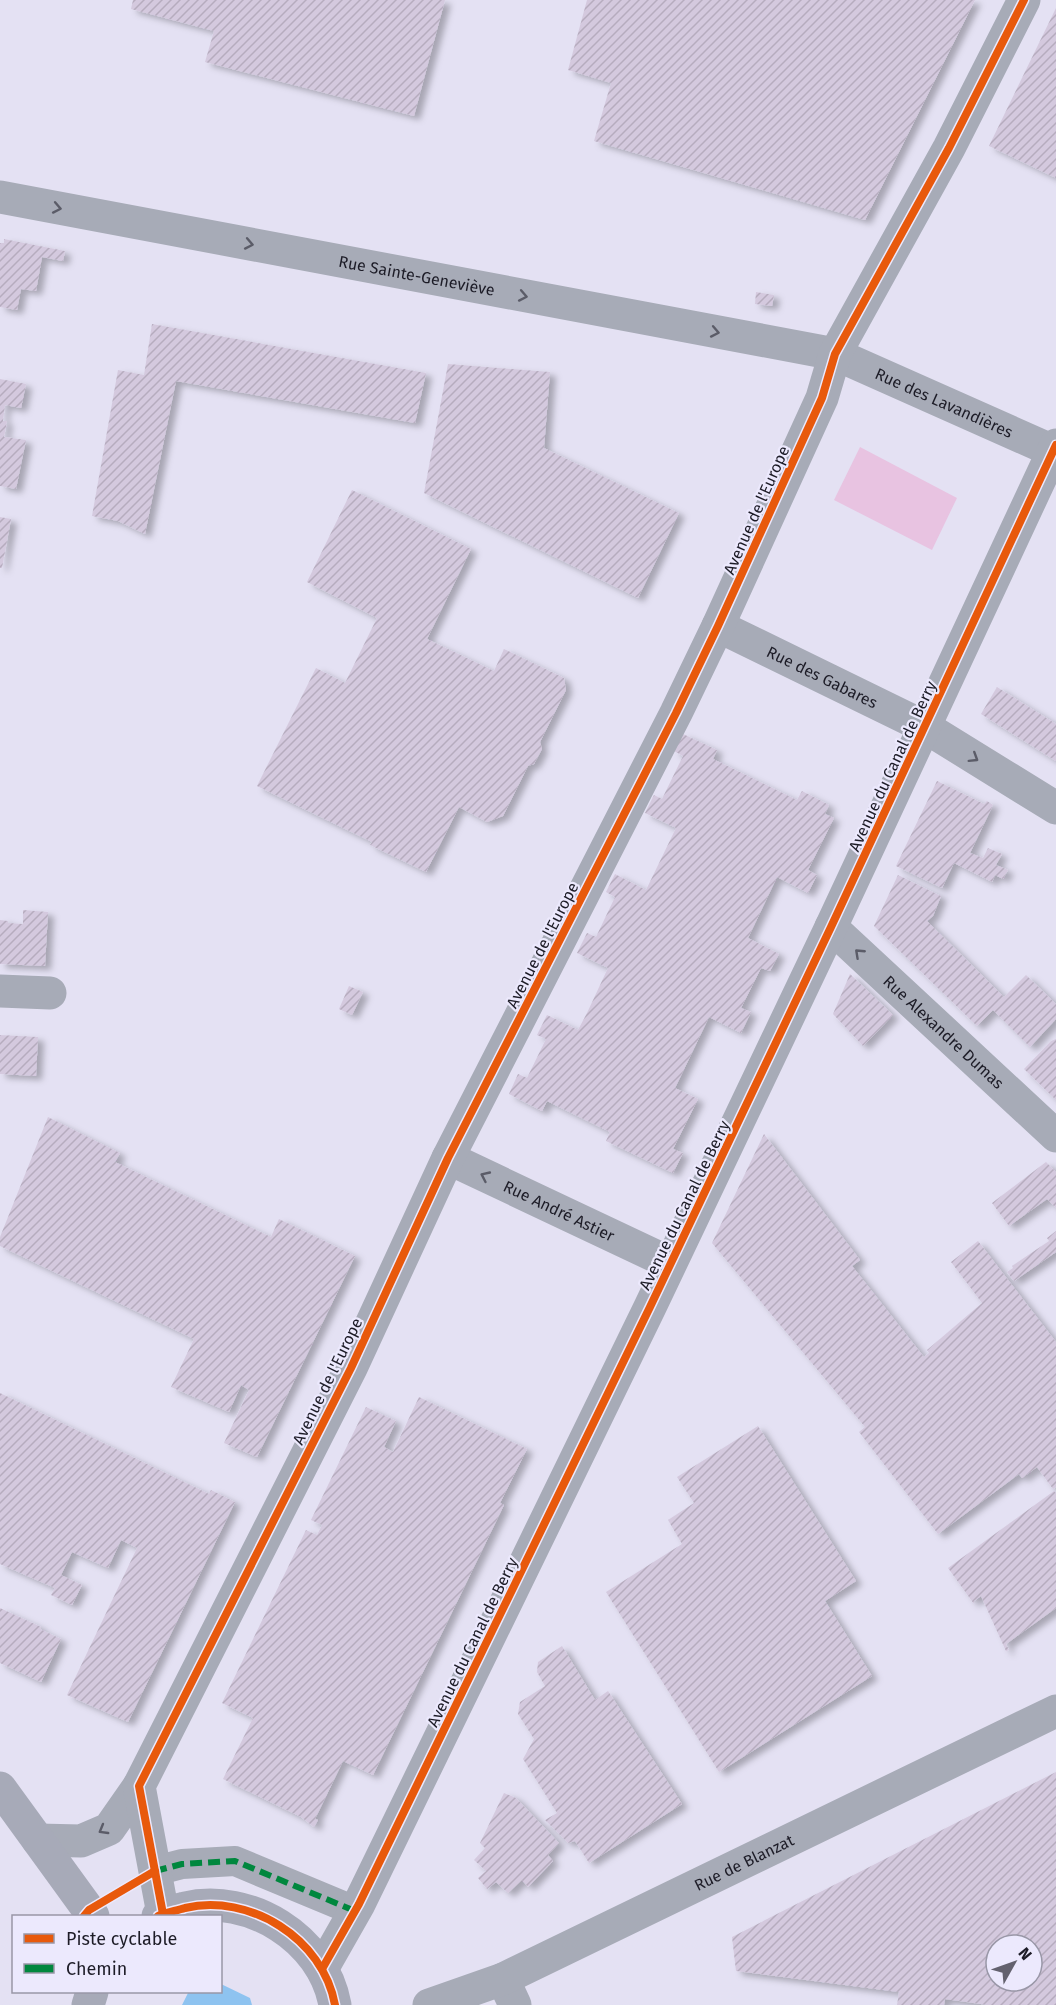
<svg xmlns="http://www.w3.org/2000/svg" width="1056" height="2005" font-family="'Fira Sans',sans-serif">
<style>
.pitch{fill:#e8c3e1}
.water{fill:#8ec3f0}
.building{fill:url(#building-hatch);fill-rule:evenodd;filter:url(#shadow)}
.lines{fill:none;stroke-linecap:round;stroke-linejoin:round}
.pedestrian{stroke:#a7abb7;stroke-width:30}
.minor{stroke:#a7abb7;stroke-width:33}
.secondary{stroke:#a7aab8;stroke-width:33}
.quiet{stroke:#00873e;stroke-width:6;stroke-dasharray:12 6;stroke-linecap:butt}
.cycleway-casing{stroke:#ece9fd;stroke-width:11}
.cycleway{stroke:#e8590c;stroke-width:8}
.oneway{stroke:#5b5c68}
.labels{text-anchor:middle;stroke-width:4.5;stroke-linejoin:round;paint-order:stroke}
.street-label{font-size:16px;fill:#1d1c27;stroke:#ece9fd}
</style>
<defs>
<pattern id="building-hatch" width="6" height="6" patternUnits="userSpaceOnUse" patternTransform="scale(1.5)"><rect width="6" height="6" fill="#d4c9de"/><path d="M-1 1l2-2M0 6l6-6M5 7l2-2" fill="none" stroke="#b6acbe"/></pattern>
<filter id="shadow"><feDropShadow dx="6" dy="4" stdDeviation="3" flood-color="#0004"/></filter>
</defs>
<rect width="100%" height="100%" fill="#e4e1f3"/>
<polygon class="pitch" points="860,447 957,498 932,550 834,500"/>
<polygon class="water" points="221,1984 250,1998 252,2005 182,2005 188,1993 220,1992"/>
<g class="building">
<polygon points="133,0 445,0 414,116 205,62 214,31 131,9"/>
<polygon points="587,0 975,0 865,220 594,141 611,83 568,70"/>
<polygon points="1056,8 1056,178 989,146"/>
<polygon points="4,239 65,251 63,261 42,257 36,291 21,289 17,310 0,307 0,243 4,243"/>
<polygon points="756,292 774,295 772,306 755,304"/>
<polygon points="152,324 426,373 415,423 176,381 145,534 118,521 92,516 118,370 144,375"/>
<polygon points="448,364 550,372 544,448 679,513 638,598 424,493"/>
<polygon points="0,379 26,384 21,408 5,405 3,421 7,421 4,437 26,440 16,489 0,486"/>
<polygon points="352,490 471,549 427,639 494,671 504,649 564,678 566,690 540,742 542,749 534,764 528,766 503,816 487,822 459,807 426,872 370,845 372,842 257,786 316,668 345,683 377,618 307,582"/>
<polygon points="0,517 11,519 2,568 0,568"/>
<polygon points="997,687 1056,724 1056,761 981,714"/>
<polygon points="683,734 717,750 713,759 797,800 802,791 829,805 825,814 834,818 808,870 817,875 808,893 777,877 748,938 779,954 770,971 761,968 741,1008 751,1012 741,1033 709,1017 675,1088 698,1099 673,1149 683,1153 673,1173 606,1141 610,1132 547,1101 542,1111 509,1094 518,1074 527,1078 546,1039 537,1035 547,1015 578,1030 587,1013 608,968 577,953 587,933 596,937 615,897 606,892 615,874 646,890 676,828 645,813 654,795 662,799 683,756 674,751"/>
<polygon points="937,781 984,804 987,801 993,805 970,853 983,858 988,848 1002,854 996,865 1008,870 1003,879 995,875 992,882 954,863 942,888 896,866"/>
<polygon points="898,875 941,896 933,916 927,921 1004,997 1026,975 1056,1004 1056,1019 1030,1047 993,1010 977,1026 874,926"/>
<polygon points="23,910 48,912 45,966 0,964 0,920 8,921 8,923 23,924"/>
<polygon points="850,974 893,1015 863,1046 833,1014"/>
<polygon points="349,986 363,992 352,1015 339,1009"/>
<polygon points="0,1035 38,1037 36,1076 0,1074"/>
<polygon points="1056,1039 1056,1100 1024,1069 1051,1041"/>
<polygon points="48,1117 120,1153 115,1162 271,1237 279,1219 355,1256 257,1457 224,1443 249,1390 241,1385 229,1412 171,1387 194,1339 0,1246 0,1237"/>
<polygon points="764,1134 860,1260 852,1266 924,1357 929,1353 927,1350 982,1303 951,1262 978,1241 1056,1342 1056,1487 1053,1489 1037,1467 1022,1478 1019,1474 938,1534 859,1432 865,1427 712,1243"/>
<polygon points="1046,1162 1056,1172 1056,1208 1047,1199 1009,1226 992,1203"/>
<polygon points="1056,1231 1056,1252 1014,1281 1007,1272 1013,1268 1012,1266 1049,1241 1047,1238"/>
<polygon points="0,1393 209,1494 211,1490 235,1502 128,1722 67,1695 137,1548 121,1540 108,1568 72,1552 61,1575 82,1585 72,1605 51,1595 55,1588 0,1564"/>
<polygon points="419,1397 527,1449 500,1503 504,1505 373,1775 343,1761 315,1819 318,1820 314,1827 301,1817 223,1779 253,1718 222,1703 306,1530 317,1535 322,1525 311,1520 366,1407 396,1421 384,1447 393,1452"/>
<polygon points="758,1426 856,1581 825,1601 872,1676 719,1772 606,1592 682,1544 668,1520 694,1503 677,1477"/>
<polygon points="1054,1491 1056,1493 1056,1608 1006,1644 1009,1650 1006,1651 981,1596 974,1601 974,1604 948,1568"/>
<polygon points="0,1608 41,1627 40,1629 61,1639 41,1682 0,1663"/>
<polygon points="562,1646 595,1700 608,1691 682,1804 589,1863 575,1841 568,1843 545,1820 557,1813 523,1759 534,1739 518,1714 520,1702 545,1686 537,1672 538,1662"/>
<path d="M 1056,1772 L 1056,2005 L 988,2005 L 945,1999 L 944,2005 L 897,2005 L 899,1992 L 736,1971 L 732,1937 ZM 996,1945 L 1032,1945 L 1032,1981 L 996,1981 Z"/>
<polygon points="504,1793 516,1798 559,1843 548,1855 553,1861 528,1887 522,1880 508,1893 496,1882 487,1889 478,1878 486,1871 474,1860 485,1848 480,1843"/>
</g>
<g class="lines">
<polyline class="pedestrian" points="155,1871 182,1864 235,1861 355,1911"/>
<g class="minor">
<path id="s1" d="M 0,197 L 835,354 L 1053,451"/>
<path id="s2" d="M 718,626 L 925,727 L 1056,808"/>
<path id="s3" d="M 831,927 L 1056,1136"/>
<polyline points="0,991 50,993"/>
<path id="s4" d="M 448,1158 L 670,1263"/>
<polyline points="38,1840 81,1841 109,1829 139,1786"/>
<polyline points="163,1914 139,1786 351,1368 448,1158 676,713 718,626 822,398 835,354 949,148 1024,0"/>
<polyline points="322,1969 359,1904 650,1307 831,927 1056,445"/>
<polyline points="503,1979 515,2005"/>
<path id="s5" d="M 429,2005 L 503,1979 L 1056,1711"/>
</g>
<g class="secondary">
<polyline points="0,1788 93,1916"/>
<path d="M 158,1916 C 166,1912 176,1911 185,1908 C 249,1893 323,1938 335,2005"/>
<polyline points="88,2005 92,1992"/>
</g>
<polyline class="quiet" points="155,1871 182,1864 235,1861 355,1911"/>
<defs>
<g id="cycleway">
<polyline points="163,1914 139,1786 351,1368 448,1158 676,713 718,626 822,398 835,354 949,148 1024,0"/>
<polyline points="84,1916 89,1910 155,1871"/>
<path d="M 158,1916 C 166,1912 176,1911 185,1908 C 249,1893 323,1938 335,2005"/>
<polyline points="322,1969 359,1904 650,1307 831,927 1056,445"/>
</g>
</defs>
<use href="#cycleway" class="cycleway-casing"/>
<use href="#cycleway" class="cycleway"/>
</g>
<defs><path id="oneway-chevron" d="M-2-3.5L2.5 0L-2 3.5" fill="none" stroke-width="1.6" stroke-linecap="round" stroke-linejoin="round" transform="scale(1.5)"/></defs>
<g class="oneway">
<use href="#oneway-chevron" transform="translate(57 208) rotate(11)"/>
<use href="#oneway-chevron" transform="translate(249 244) rotate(11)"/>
<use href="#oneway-chevron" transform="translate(523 296) rotate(11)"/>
<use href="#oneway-chevron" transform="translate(715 332) rotate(11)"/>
<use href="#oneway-chevron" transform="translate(974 758) rotate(32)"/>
<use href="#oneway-chevron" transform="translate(859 953) rotate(-137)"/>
<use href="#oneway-chevron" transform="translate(485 1176) rotate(-155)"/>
<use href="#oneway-chevron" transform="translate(103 1830) rotate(150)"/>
</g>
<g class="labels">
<g class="street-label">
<text dy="6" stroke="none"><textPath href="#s1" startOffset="424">Rue Sainte-Geneviève</textPath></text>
<text dy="6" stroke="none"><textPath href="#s1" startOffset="969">Rue des Lavandières</textPath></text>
<text transform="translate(756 510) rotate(-66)" y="6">Avenue de l'Europe</text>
<text dy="6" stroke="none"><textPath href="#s2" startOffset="116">Rue des Gabares</textPath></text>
<text transform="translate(892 766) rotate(-65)" y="6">Avenue du Canal de Berry</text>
<text transform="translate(542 945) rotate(-63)" y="6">Avenue de l'Europe</text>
<text dy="6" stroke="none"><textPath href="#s3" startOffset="154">Rue Alexandre Dumas</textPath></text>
<text transform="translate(684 1205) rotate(-64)" y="6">Avenue du Canal de Berry</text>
<text dy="6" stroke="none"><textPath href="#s4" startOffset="123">Rue André Astier</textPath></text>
<text transform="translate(327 1381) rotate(-64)" y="6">Avenue de l'Europe</text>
<text transform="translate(472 1642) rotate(-64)" y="6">Avenue du Canal de Berry</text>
<text dy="6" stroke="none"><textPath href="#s5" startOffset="346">Rue de Blanzat</textPath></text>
</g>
</g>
<rect x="12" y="1915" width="210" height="78" fill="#ece9fd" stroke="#9997a7" stroke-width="1.5"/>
<rect x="24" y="1934" width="30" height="9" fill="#e8590c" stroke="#9997a7" stroke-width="1.5"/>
<text x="66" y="1945" font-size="18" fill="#1d1c27">Piste cyclable</text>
<rect x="24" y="1964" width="30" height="9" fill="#00873e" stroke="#9997a7" stroke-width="1.5"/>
<text x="66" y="1975" font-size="18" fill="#1d1c27">Chemin</text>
<g transform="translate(1014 1963) rotate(50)"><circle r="28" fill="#ece9fd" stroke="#9997a7" stroke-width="1.5"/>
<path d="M0-4.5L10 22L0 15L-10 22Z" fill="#63616e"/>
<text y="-9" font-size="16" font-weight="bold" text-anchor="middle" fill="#1d1c27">N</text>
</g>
</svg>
